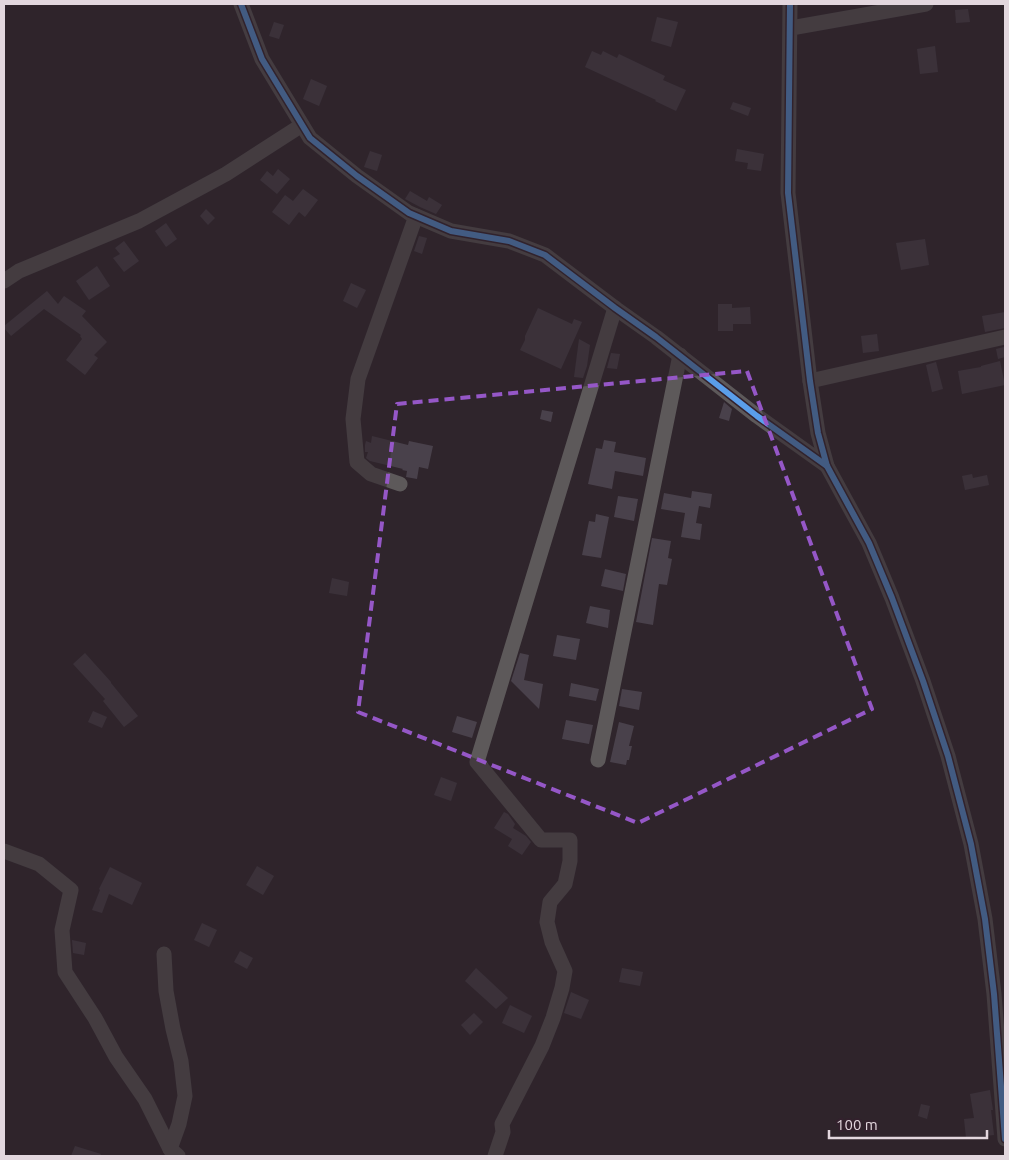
<svg xmlns="http://www.w3.org/2000/svg" width="1009" height="1160" font-family="Ubuntu,sans-serif">
<style>
.building{fill:#49414b}
.lines{fill:none;stroke-linecap:round;stroke-linejoin:round}
.minor{stroke:#5d595a;stroke-width:15}
.cycleway-casing{stroke:#33212d;stroke-width:9}
.cycleway{stroke:#5a9eea;stroke-width:6}
.marked{fill:none;stroke:#9557c7;stroke-width:4;stroke-dasharray:10 6;stroke-linejoin:round}
</style>
<rect width="100%" height="100%" fill="#2f252c"/>
<g class="building">
<polygon points="968,9 970,22 956,23 955,10"/>
<polygon points="657,17 678,22 671,47 651,41"/>
<polygon points="274,22 284,25 279,39 269,36"/>
<polygon points="935,46 938,72 920,74 917,49"/>
<polygon points="592,51 601,55 603,51 617,58 619,54 665,76 663,80 686,90 676,111 655,101 656,100 585,67"/>
<polygon points="311,79 327,86 319,106 303,99"/>
<polygon points="733,102 751,108 748,116 730,109"/>
<polygon points="737,149 764,154 761,171 747,169 748,163 735,161"/>
<polygon points="370,151 382,155 377,171 364,167"/>
<polygon points="278,169 290,179 277,194 260,180 267,171 273,176"/>
<polygon points="303,189 318,200 305,217 299,212 289,225 272,212 285,195 293,201"/>
<polygon points="410,191 427,201 429,197 442,205 436,214 420,207 405,199"/>
<polygon points="206,209 215,218 208,225 200,216"/>
<polygon points="166,223 177,239 166,247 155,231"/>
<polygon points="419,236 427,238 422,254 414,251"/>
<polygon points="925,239 929,265 901,270 896,243"/>
<polygon points="124,241 139,261 124,272 113,258 120,254 115,248"/>
<polygon points="97,266 110,286 89,300 76,281"/>
<polygon points="351,283 366,290 357,308 343,301"/>
<polygon points="47,291 58,304 64,296 86,311 82,316 107,342 94,355 98,358 85,375 66,360 82,339 80,336 81,335 44,309 11,336 4,328 4,326"/>
<polygon points="718,304 732,304 732,308 750,307 751,324 733,324 733,331 718,331"/>
<polygon points="538,308 572,324 574,319 582,322 561,369 520,350 525,340 525,336"/>
<polygon points="1005,312 1005,328 985,332 982,316"/>
<polygon points="877,334 879,351 863,353 861,336"/>
<polygon points="579,339 590,345 587,366 583,378 574,377"/>
<polygon points="1004,347 1005,357 998,359 996,349"/>
<polygon points="611,353 620,354 617,369 607,368"/>
<polygon points="1000,361 1005,385 962,394 958,371 981,367 981,366"/>
<polygon points="936,362 943,389 932,392 926,365"/>
<polygon points="724,402 732,409 729,421 719,418"/>
<polygon points="542,410 553,412 551,422 540,419"/>
<polygon points="372,436 408,445 409,441 433,446 428,469 419,467 417,479 406,477 407,471 402,470 403,469 370,461 366,458 368,452 365,452 365,445 366,441 371,443"/>
<polygon points="604,440 616,442 614,452 646,458 643,476 615,471 612,489 588,484 596,448 602,449"/>
<polygon points="972,474 973,478 987,475 989,485 965,490 962,476"/>
<polygon points="692,491 712,494 710,508 699,506 696,523 702,524 700,540 681,537 685,513 661,509 664,493 691,498"/>
<polygon points="618,496 638,499 634,521 614,517"/>
<polygon points="596,514 609,517 601,558 582,555 589,521 595,522"/>
<polygon points="652,538 671,541 668,558 672,559 667,585 659,584 653,625 636,622"/>
<polygon points="605,569 626,574 623,591 601,586"/>
<polygon points="332,578 349,582 347,596 329,593"/>
<polygon points="590,606 610,610 608,628 586,623"/>
<polygon points="557,635 580,639 576,660 553,656"/>
<polygon points="85,653 111,682 111,683 138,716 124,727 103,701 105,699 73,664"/>
<polygon points="520,653 529,655 524,680 543,684 539,709 511,681"/>
<polygon points="571,683 599,689 596,701 569,696"/>
<polygon points="622,689 642,692 639,710 619,706"/>
<polygon points="93,711 107,717 102,728 88,722"/>
<polygon points="457,716 477,722 472,738 452,732"/>
<polygon points="566,720 593,725 589,744 562,739"/>
<polygon points="619,722 634,726 629,746 632,746 629,760 627,760 626,765 610,762"/>
<polygon points="441,777 457,783 451,801 434,795"/>
<polygon points="504,812 508,814 515,824 513,828 526,836 531,842 522,855 508,846 512,839 494,828"/>
<polygon points="257,866 274,876 263,895 246,885"/>
<polygon points="110,867 142,883 132,905 109,894 102,913 92,910 100,890 99,889"/>
<polygon points="202,923 217,930 209,947 194,940"/>
<polygon points="72,940 86,943 84,955 73,953"/>
<polygon points="240,951 253,958 247,969 234,962"/>
<polygon points="476,968 508,998 496,1009 465,981"/>
<polygon points="622,968 643,972 640,986 619,982"/>
<polygon points="571,992 589,1000 581,1019 564,1013"/>
<polygon points="510,1005 532,1016 524,1033 502,1023"/>
<polygon points="474,1013 483,1022 470,1035 461,1025"/>
<polygon points="990,1090 993,1110 991,1110 994,1135 966,1138 964,1119 974,1118 970,1094"/>
<polygon points="921,1104 930,1106 927,1119 918,1116"/>
<polygon points="75,1146 101,1154 100,1156 71,1156"/>
</g>
<g class="lines">
<g class="minor">
<polyline points="241,4 262,59 310,138 357,176 409,213 451,231 509,241 545,255 615,308 656,337 757,416 827,466"/>
<polyline points="790,4 788,193 810,381 818,433 827,466 869,543 892,598 923,681 948,756 971,844 985,919 994,994 1005,1139"/>
<polyline points="791,28 926,4"/>
<polyline points="4,281 19,271 139,221 226,174 302,125"/>
<polyline points="810,381 1005,337"/>
<polyline points="400,484 371,474 357,462 353,419 358,379 416,216"/>
<polyline points="598,760 680,355"/>
<polyline points="4,851 39,864 71,890 62,930 65,972 95,1018 116,1057 145,1099 170,1149 178,1156"/>
<polyline points="164,954 166,991 173,1029 181,1061 185,1096 179,1124 170,1149"/>
<polyline points="495,1156 503,1132 502,1124 542,1046 553,1018 562,988 565,971 552,942 547,922 550,902 565,884 570,861 570,840 541,840 477,762 615,308"/>
</g>
<defs>
<g id="cycleway">
<polyline points="241,4 262,59 310,138 357,176 409,213 451,231 509,241 545,255 615,308 656,337 757,416 827,466"/>
<polyline points="790,4 788,193 810,381 818,433 827,466 869,543 892,598 923,681 948,756 971,844 985,919 994,994 1005,1139"/>
</g>
</defs>
<use href="#cycleway" class="cycleway-casing"/>
<use href="#cycleway" class="cycleway"/>
</g>
<path d="M0 0H1009V1160H0ZM 747,371 L 872,709 L 638,823 L 358,712 L 397,404 Z" fill="#2f252c" fill-opacity=".55" fill-rule="evenodd"/>
<path class="marked" d="M 747,371 L 872,709 L 638,823 L 358,712 L 397,404 Z"/>
<rect width="1009" height="1160" fill="none" stroke="#e3d7de" stroke-width="10"/>
<path d="M829 1130v8h158v-8" fill="none" stroke="#e3d7de" stroke-width="2.5"/>
<text x="836" y="1130" font-size="15" fill="#e3d7de" stroke="#33212d" stroke-width="4" paint-order="stroke">100 m</text>
</svg>
